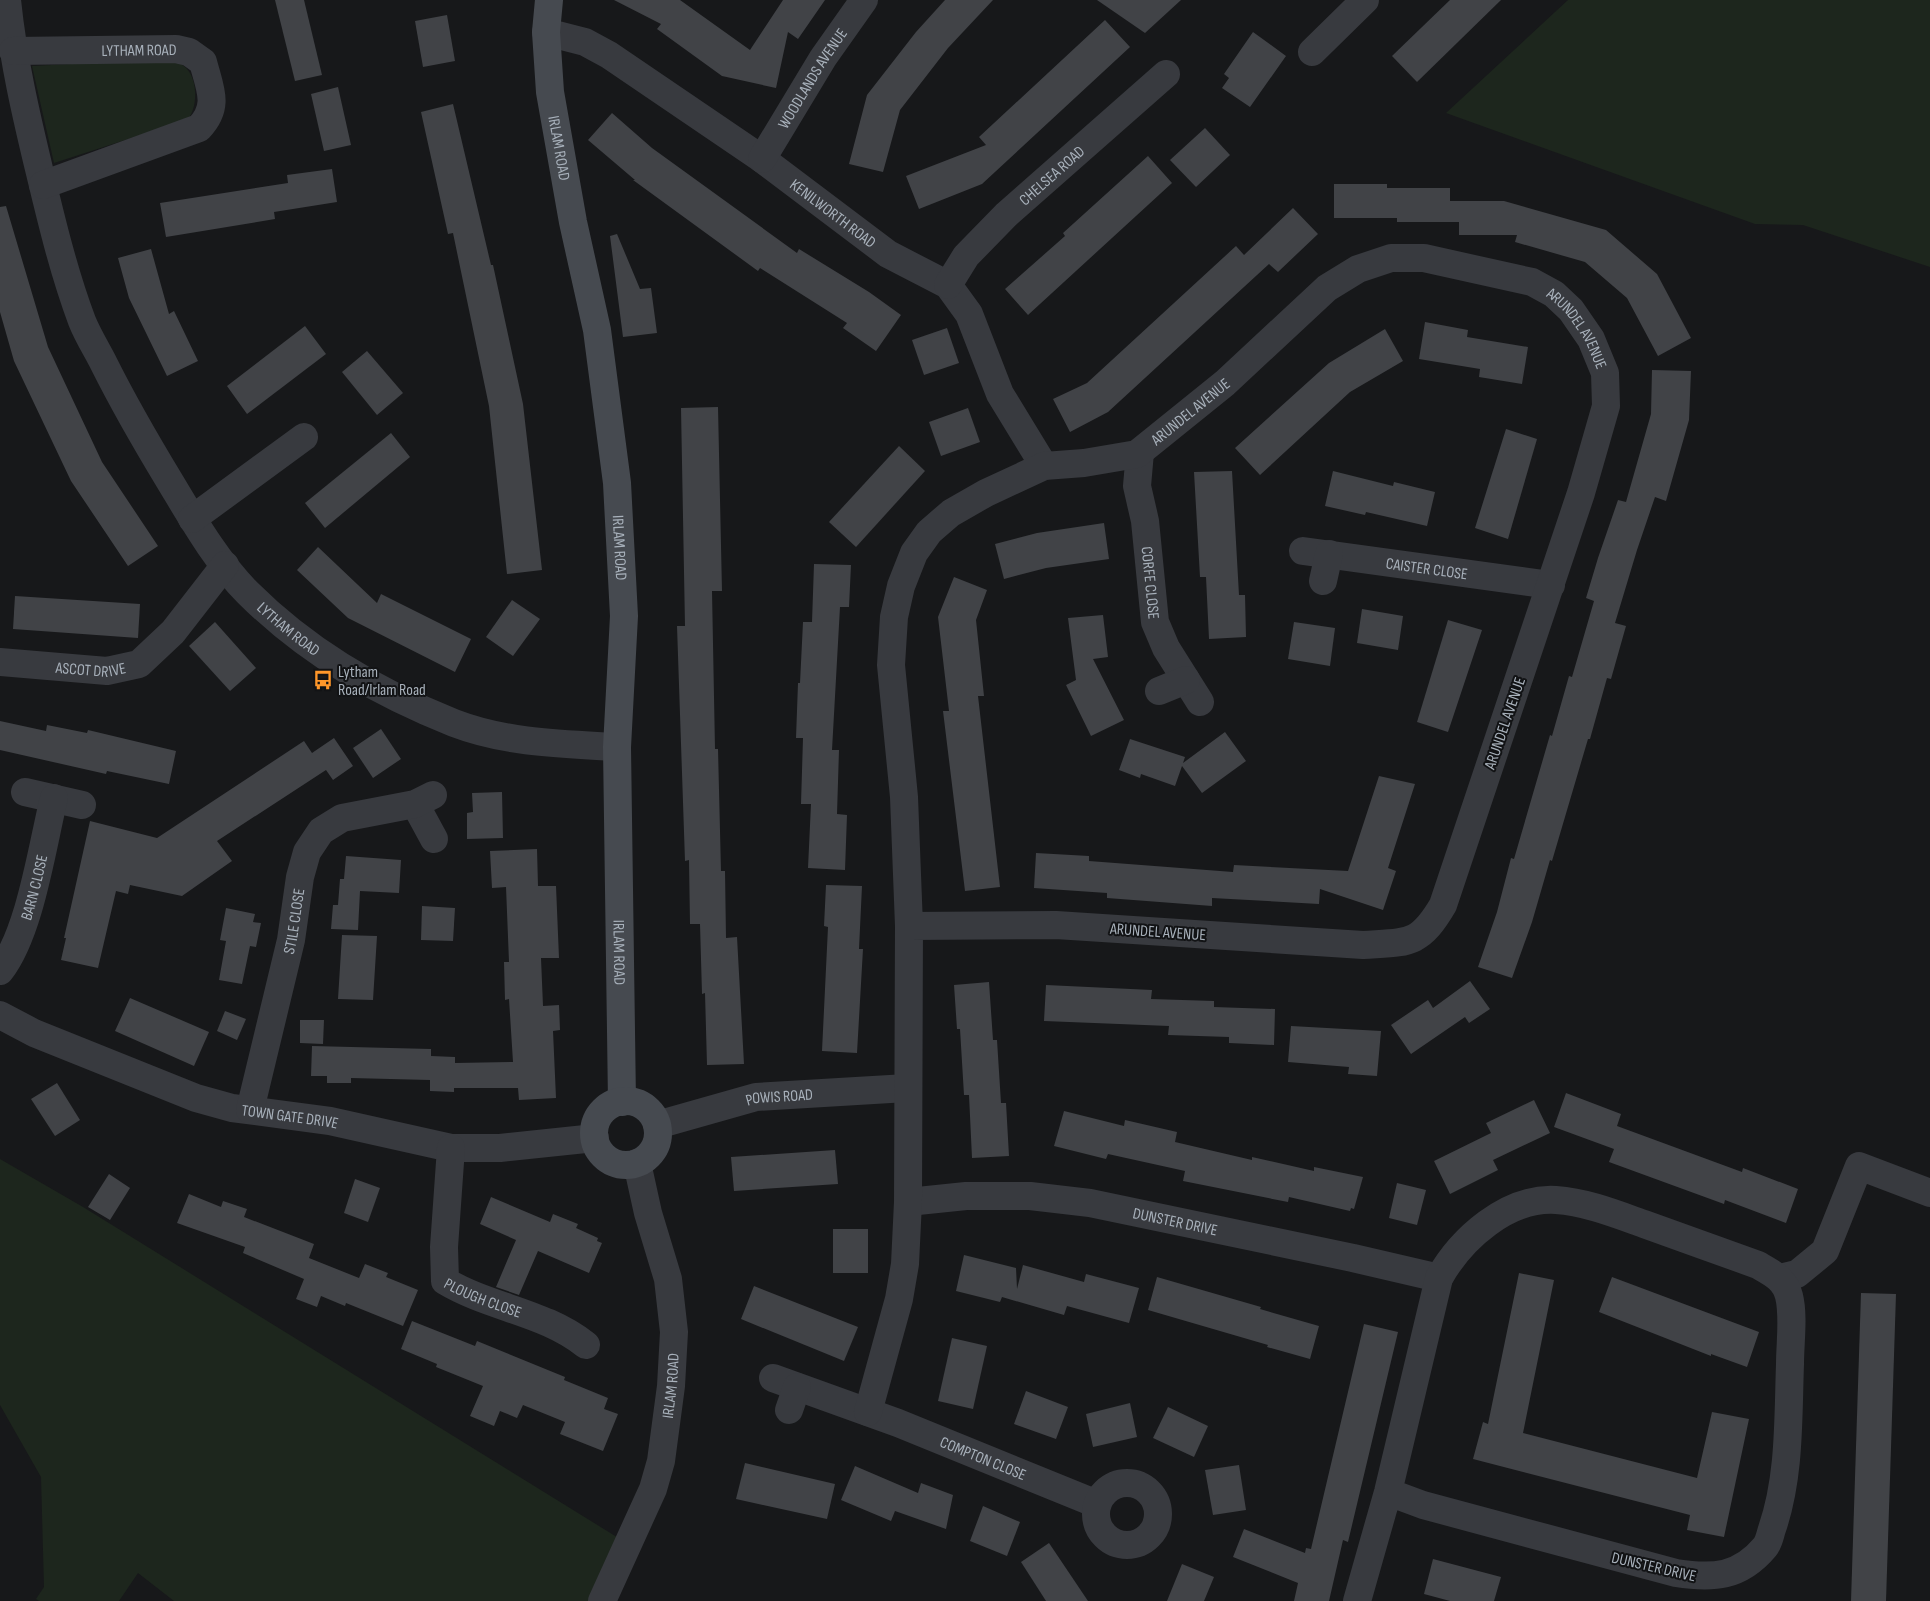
<svg xmlns="http://www.w3.org/2000/svg" width="1930" height="1601" font-family="'Sofia Sans Condensed',sans-serif">
<style>
.green{fill:#1d261d}
.building{fill:#414347}
.lines{fill:none;stroke-linecap:round;stroke-linejoin:round}
.street{stroke:#383a3f;stroke-width:28}
.secondary{stroke:#464a50;stroke-width:28}
.labels{text-anchor:middle;stroke-width:4;stroke-linejoin:round;paint-order:stroke}
.street-label{font-size:16px;fill:#a8b1bb;stroke:#121315}
.poi-label{font-size:16px;fill:#a8b1bb;stroke:#121315;text-anchor:start}
</style>
<rect width="100%" height="100%" fill="#17181a"/>
<g class="green">
<polygon points="1568,0 1930,0 1930,267 1803,225 1755,224 1446,113"/>
<path d="M 170,59 C 176,62 183,64 187,69 C 198,81 198,109 187,120 L 54,163 L 32,66 Z"/>
<polygon points="0,1159 83,1207 633,1547 608,1601 174,1601 138,1573 119,1601 39,1601 36,1599 44,1587 41,1477 0,1405"/>
</g>
<g class="building">
<polygon points="275,0 304,0 322,75 295,81"/>
<polygon points="614,0 680,0 750,50 783,0 825,0 798,39 788,32 776,88 722,76 657,29 661,24"/>
<polygon points="945,0 993,0 948,48 900,110 883,172 849,164 867,95 916,32"/>
<polygon points="1097,0 1181,0 1145,33"/>
<polygon points="1450,0 1501,0 1417,82 1392,56"/>
<polygon points="447,15 455,61 423,67 415,21"/>
<polygon points="1105,20 1130,47 982,184 919,209 906,176 986,145 979,137"/>
<polygon points="1253,32 1286,56 1250,107 1222,88 1229,78 1224,74"/>
<polygon points="338,87 351,145 324,151 311,94"/>
<polygon points="453,104 491,265 493,265 523,404 542,570 507,574 489,406 453,233 448,234 421,112"/>
<polygon points="612,113 652,148 797,253 799,249 869,292 901,315 876,351 843,328 847,323 760,268 758,271 633,180 635,180 588,140"/>
<polygon points="1205,128 1230,155 1196,187 1170,160"/>
<polygon points="1148,156 1172,183 1028,315 1005,289 1065,236 1063,233"/>
<polygon points="332,169 337,202 274,212 275,219 166,237 160,203 288,183 287,175"/>
<polygon points="1334,184 1387,184 1387,188 1450,188 1450,201 1504,201 1606,230 1657,274 1691,338 1658,356 1627,298 1585,262 1515,242 1517,235 1459,235 1459,222 1397,222 1397,218 1334,218"/>
<polygon points="6,206 48,347 102,462 158,546 128,566 71,481 14,361 0,312 0,207"/>
<polygon points="1293,208 1318,234 1278,272 1269,264 1108,412 1070,432 1053,399 1087,383 1236,246 1244,255"/>
<polygon points="617,234 640,289 651,288 657,333 623,337 610,236"/>
<polygon points="151,249 169,314 174,311 198,361 167,376 129,298 118,258"/>
<polygon points="1425,322 1468,330 1467,337 1528,347 1522,384 1479,377 1480,369 1419,359"/>
<polygon points="305,326 326,354 247,414 227,386"/>
<polygon points="947,328 959,363 924,375 912,340"/>
<polygon points="1385,329 1403,361 1350,392 1260,475 1235,448 1329,363"/>
<polygon points="367,351 403,393 377,415 342,372"/>
<polygon points="1652,370 1691,371 1689,420 1666,501 1655,497 1637,550 1615,623 1626,626 1611,679 1607,678 1590,739 1588,739 1552,861 1550,860 1532,922 1512,978 1478,967 1497,912 1511,858 1514,859 1550,735 1552,736 1569,676 1572,677 1594,601 1586,598 1598,558 1618,500 1626,502 1651,414"/>
<polygon points="718,407 722,591 712,591 715,749 718,749 721,871 725,871 726,938 737,937 744,1064 707,1065 705,993 702,994 700,924 690,924 689,860 685,861 677,626 685,626 681,408"/>
<polygon points="968,408 980,442 941,456 929,422"/>
<polygon points="1506,429 1537,439 1508,539 1475,528"/>
<polygon points="391,433 410,457 325,528 305,503"/>
<polygon points="899,446 925,471 856,547 829,522"/>
<polygon points="1232,471 1239,595 1245,595 1246,637 1209,639 1206,577 1200,577 1194,472"/>
<polygon points="1333,471 1393,486 1394,482 1435,492 1427,526 1366,512 1365,515 1325,506"/>
<polygon points="1104,523 1109,559 1046,568 1004,579 995,544 1037,533"/>
<polygon points="318,547 377,603 381,594 471,639 455,672 348,618 297,570"/>
<polygon points="814,564 851,565 849,607 840,607 832,750 839,750 837,814 847,815 845,870 808,868 811,804 801,804 803,738 796,738 798,683 800,683 803,622 812,622"/>
<polygon points="954,577 987,590 976,620 984,696 978,696 1000,887 965,891 943,711 949,711 938,617"/>
<polygon points="15,596 140,604 138,638 13,629"/>
<polygon points="512,600 540,619 513,656 486,637"/>
<polygon points="1362,609 1403,616 1398,650 1357,643"/>
<polygon points="1103,615 1108,657 1093,659 1124,720 1091,736 1066,685 1076,680 1068,618"/>
<polygon points="1448,620 1482,630 1448,732 1417,722"/>
<polygon points="215,622 256,668 230,691 189,646"/>
<polygon points="1294,622 1335,628 1330,666 1288,659"/>
<polygon points="0,721 46,731 47,725 87,733 88,730 176,751 169,784 107,771 106,774 0,750"/>
<polygon points="381,729 401,759 373,778 353,748"/>
<polygon points="1225,732 1246,761 1202,793 1182,766 1175,786 1141,774 1140,778 1119,770 1130,739 1185,757 1183,763"/>
<polygon points="334,738 353,766 333,780 326,770 217,841 232,861 182,896 130,885 128,894 116,891 98,968 61,960 66,938 64,938 90,821 157,838 304,741 312,753"/>
<polygon points="1379,776 1415,784 1388,868 1396,871 1383,910 1320,889 1319,904 1212,898 1212,906 1107,898 1107,893 1034,888 1036,853 1089,856 1089,861 1233,872 1234,865 1348,871"/>
<polygon points="502,792 503,838 467,839 467,813 473,812 472,793"/>
<polygon points="537,849 538,886 556,886 559,958 541,958 543,1006 559,1005 560,1030 553,1031 556,1098 519,1100 518,1088 454,1088 454,1092 430,1091 430,1080 351,1078 351,1083 327,1083 327,1076 311,1076 312,1046 431,1049 431,1056 455,1057 455,1063 513,1062 509,999 505,1000 504,962 509,962 506,887 492,888 490,851"/>
<polygon points="346,856 401,860 399,893 360,891 358,930 331,929 333,905 338,905 340,879 344,879"/>
<polygon points="826,885 862,886 859,949 863,949 857,1053 822,1051 828,927 824,926"/>
<polygon points="422,906 455,908 453,941 421,940"/>
<polygon points="226,908 255,914 253,922 261,923 256,947 250,946 242,984 219,980 226,941 220,940"/>
<polygon points="342,935 377,936 373,1000 338,999"/>
<polygon points="1470,981 1490,1009 1469,1023 1465,1017 1411,1054 1391,1025 1428,1000 1433,1008"/>
<polygon points="989,982 993,1040 997,1040 1001,1103 1006,1103 1009,1156 972,1158 969,1095 964,1095 960,1029 957,1029 954,985"/>
<polygon points="1046,985 1152,990 1151,999 1214,1001 1214,1007 1275,1009 1274,1045 1229,1043 1229,1037 1168,1035 1169,1026 1044,1021"/>
<polygon points="130,998 209,1032 194,1066 115,1031"/>
<polygon points="225,1011 246,1019 237,1040 217,1031"/>
<polygon points="300,1020 324,1020 323,1044 300,1043"/>
<polygon points="1291,1026 1381,1031 1377,1076 1348,1074 1349,1067 1288,1062"/>
<polygon points="57,1083 80,1120 55,1136 31,1099"/>
<polygon points="1566,1093 1621,1114 1617,1126 1742,1172 1743,1168 1798,1189 1786,1223 1725,1200 1724,1204 1609,1162 1614,1149 1554,1127"/>
<polygon points="1534,1100 1550,1133 1493,1160 1498,1170 1450,1194 1434,1161 1491,1133 1486,1123"/>
<polygon points="1064,1111 1124,1126 1125,1120 1177,1132 1175,1142 1252,1160 1252,1157 1314,1171 1314,1167 1363,1177 1354,1209 1351,1208 1350,1211 1289,1197 1288,1202 1183,1181 1185,1171 1108,1154 1106,1159 1054,1146"/>
<polygon points="835,1150 838,1184 734,1191 731,1157"/>
<polygon points="109,1174 130,1188 110,1220 88,1207"/>
<polygon points="355,1179 380,1188 368,1222 344,1213"/>
<polygon points="1397,1183 1426,1190 1417,1225 1389,1218"/>
<polygon points="189,1194 221,1207 223,1201 247,1209 244,1217 314,1244 309,1258 359,1278 365,1264 388,1273 386,1277 418,1290 403,1326 346,1303 345,1306 321,1296 317,1307 296,1299 304,1279 243,1253 245,1247 177,1223"/>
<polygon points="491,1197 550,1222 553,1214 578,1224 576,1228 598,1238 597,1241 602,1243 589,1273 538,1251 519,1295 496,1287 516,1240 480,1224"/>
<rect x="833" y="1229" width="35" height="44"/>
<polygon points="964,1255 1016,1268 1017,1289 1023,1265 1084,1282 1086,1274 1139,1288 1129,1323 1067,1306 1064,1315 1002,1297 1000,1302 956,1291"/>
<polygon points="1519,1273 1554,1280 1523,1433 1697,1478 1712,1412 1749,1419 1724,1537 1687,1530 1690,1515 1473,1459 1483,1422 1488,1424"/>
<polygon points="1157,1277 1261,1307 1260,1309 1319,1326 1310,1359 1267,1347 1268,1345 1148,1310"/>
<polygon points="1612,1277 1759,1332 1747,1367 1711,1354 1711,1356 1599,1312"/>
<polygon points="754,1286 858,1327 844,1361 741,1319"/>
<polygon points="1861,1293 1896,1294 1886,1601 1851,1601"/>
<polygon points="412,1321 475,1346 477,1341 565,1377 564,1380 608,1398 604,1409 618,1414 603,1451 560,1434 565,1422 523,1405 517,1418 500,1411 494,1426 470,1416 483,1386 436,1367 437,1364 401,1349"/>
<polygon points="1364,1324 1398,1332 1348,1542 1343,1540 1329,1601 1294,1601 1298,1583 1233,1557 1244,1529 1305,1553 1306,1548 1311,1549"/>
<polygon points="952,1338 987,1346 973,1409 938,1401"/>
<polygon points="1026,1391 1068,1407 1056,1439 1014,1424"/>
<polygon points="1130,1403 1137,1437 1093,1447 1086,1414"/>
<polygon points="1168,1407 1208,1426 1194,1457 1153,1438"/>
<polygon points="745,1463 835,1484 827,1519 736,1499"/>
<polygon points="1239,1465 1246,1510 1213,1515 1205,1470"/>
<polygon points="855,1466 918,1493 921,1483 953,1495 946,1529 895,1511 891,1521 841,1500"/>
<polygon points="983,1506 1020,1522 1007,1556 970,1541"/>
<polygon points="1049,1543 1088,1601 1046,1601 1021,1562"/>
<polygon points="1433,1559 1501,1577 1494,1601 1450,1601 1424,1594"/>
<polygon points="1182,1564 1214,1577 1204,1601 1167,1601"/>
</g>
<g class="lines">
<g class="street">
<path id="s1" d="M 7,0 C 13,59 26,115 40,173 C 52,223 64,273 82,321 C 88,336 97,350 104,364 C 124,404 146,442 169,480 C 192,518 216,561 248,593 C 306,651 378,693 454,723 C 506,743 562,744 617,747"/>
<path id="s2" d="M 546,32 L 585,42 L 609,55 L 762,159 L 888,254 L 948,285 L 969,314 L 1000,394 L 1044,466"/>
<path id="s3" d="M 13,51 L 176,49 L 189,52 L 203,62 C 210,89 220,106 199,128 L 43,185"/>
<polyline points="1312,52 1365,0"/>
<path id="s4" d="M 762,159 L 823,58 L 864,0"/>
<path id="s5" d="M 948,285 L 966,256 L 1006,215 L 1166,74"/>
<path id="s6" d="M 1140,452 L 1137,486 L 1145,521 L 1155,622 L 1166,648 L 1200,702"/>
<polyline points="192,519 304,437"/>
<path id="s7" d="M 1303,551 L 1551,585"/>
<polyline points="1323,581 1329,554"/>
<path id="s8" d="M 0,662 L 107,671 L 139,664 L 173,632 L 225,565"/>
<polyline points="1159,691 1186,680"/>
<polyline points="25,792 82,805"/>
<polyline points="415,804 434,839"/>
<path id="s9" d="M 0,971 C 30,933 42,847 54,798"/>
<path id="s10" d="M 0,1015 L 34,1033 L 196,1098 L 232,1108 L 330,1121 L 451,1148 L 500,1148 L 595,1138"/>
<path id="s11" d="M 250,1110 L 291,940 L 300,877 L 307,852 L 321,831 L 342,818 L 415,804 L 433,795"/>
<path id="s12" d="M 657,1125 L 756,1097 L 907,1088"/>
<path id="s13" d="M 451,1148 L 444,1247 L 445,1281 C 490,1308 545,1312 586,1345"/>
<path id="s14" d="M 908,1202 L 966,1196 L 1030,1196 L 1090,1203 L 1353,1258 L 1439,1278"/>
<polyline points="1780,1278 1797,1274 1825,1251 1859,1166 1930,1193"/>
<path id="s15" d="M 773,1378 L 898,1423 L 1097,1504"/>
<polyline points="789,1410 797,1387"/>
<path id="s16" d="M 868,1412 L 899,1299 L 905,1264 L 908,1202 L 909,926 L 904,797 L 891,665 L 894,617 L 901,586 L 914,553 L 929,532 L 951,513 L 986,493 L 1044,466 L 1084,463 L 1137,454 L 1225,383 L 1327,288 L 1358,269 L 1391,258 L 1424,258 L 1532,282 L 1554,294 L 1571,310 L 1591,339 L 1605,373 L 1606,406 L 1581,493 L 1443,905 C 1419,946 1408,942 1363,945 L 1056,925 L 909,926"/>
<circle cx="1127" cy="1514" r="31"/>
<path id="s17" d="M 602,1601 L 653,1489 L 661,1461 L 671,1386 L 674,1332 L 668,1279 L 648,1213 L 637,1163"/>
<path d="M 1357,1601 L 1388,1492 L 1439,1278 C 1461,1239 1507,1197 1556,1200 C 1586,1202 1616,1214 1644,1224 C 1682,1238 1720,1251 1758,1265 C 1772,1273 1785,1279 1789,1296 C 1794,1316 1790,1343 1790,1364 C 1788,1419 1790,1477 1772,1529 C 1770,1535 1769,1542 1765,1547 C 1740,1577 1713,1579 1676,1573 L 1423,1505 L 1388,1492"/>
</g>
<g class="secondary">
<path id="s18" d="M 549,0 L 546,32 L 550,92 L 573,222 L 597,330 L 617,483 L 624,616 L 617,747 L 622,1102"/>
<circle cx="626" cy="1133" r="32"/>
</g>
</g>
<defs>
<symbol id="bus-bare" viewBox="-9 -9 18 18"><path d="M-5-6H5V4H4V6H2V4H-2V6H-4V4H-5ZM-3.5-4V0h7V-4ZM-3.5 1.2v1.5H-2V1.2ZM2 1.2v1.5H3.5V1.2Z" fill="#ff972a" stroke="#121315" stroke-width="2.5" paint-order="stroke"/></symbol>
</defs>
<g fill-rule="evenodd">
<use href="#bus-bare" x="309" y="666" width="28" height="28"/>
</g>
<g class="labels">
<g class="street-label">
<text dy="6" stroke="none"><textPath href="#s3" startOffset="126">LYTHAM ROAD</textPath></text>
<text dy="6" stroke="none"><textPath href="#s4" startOffset="95">WOODLANDS AVENUE</textPath></text>
<text dy="6" stroke="none"><textPath href="#s18" startOffset="149">IRLAM ROAD</textPath></text>
<text dy="6" stroke="none"><textPath href="#s5" startOffset="152">CHELSEA ROAD</textPath></text>
<text dy="6" stroke="none"><textPath href="#s2" startOffset="342">KENILWORTH ROAD</textPath></text>
<text dy="6" stroke="none"><textPath href="#s16" startOffset="1655">ARUNDEL AVENUE</textPath></text>
<text dy="6" stroke="none"><textPath href="#s16" startOffset="1189">ARUNDEL AVENUE</textPath></text>
<text dy="6" stroke="none"><textPath href="#s18" startOffset="554">IRLAM ROAD</textPath></text>
<text dy="6" stroke="none"><textPath href="#s7" startOffset="125">CAISTER CLOSE</textPath></text>
<text dy="6" stroke="none"><textPath href="#s6" startOffset="132">CORFE CLOSE</textPath></text>
<text dy="6" stroke="none"><textPath href="#s1" startOffset="704">LYTHAM ROAD</textPath></text>
<text dy="6" stroke="none"><textPath href="#s8" startOffset="91">ASCOT DRIVE</textPath></text>
<text transform="translate(1504 723) rotate(-71)" y="6">ARUNDEL AVENUE</text>
<text dy="6" stroke="none"><textPath href="#s9" startOffset="91">BARN CLOSE</textPath></text>
<text dy="6" stroke="none"><textPath href="#s11" startOffset="194">STILE CLOSE</textPath></text>
<text transform="translate(1158 931) rotate(4)" y="6">ARUNDEL AVENUE</text>
<text dy="6" stroke="none"><textPath href="#s18" startOffset="959">IRLAM ROAD</textPath></text>
<text dy="6" stroke="none"><textPath href="#s12" startOffset="126">POWIS ROAD</textPath></text>
<text dy="6" stroke="none"><textPath href="#s10" startOffset="309">TOWN GATE DRIVE</textPath></text>
<text dy="6" stroke="none"><textPath href="#s14" startOffset="270">DUNSTER DRIVE</textPath></text>
<text dy="6" stroke="none"><textPath href="#s13" startOffset="175">PLOUGH CLOSE</textPath></text>
<text dy="6" stroke="none"><textPath href="#s17" startOffset="228">IRLAM ROAD</textPath></text>
<text dy="6" stroke="none"><textPath href="#s15" startOffset="225">COMPTON CLOSE</textPath></text>
<text transform="translate(1654 1566) rotate(13)" y="6">DUNSTER DRIVE</text>
</g>
<g class="poi-label">
<text x="338" y="677">Lytham<tspan x="338" dy="18">Road/Irlam Road</tspan></text>
</g>
</g>
</svg>
